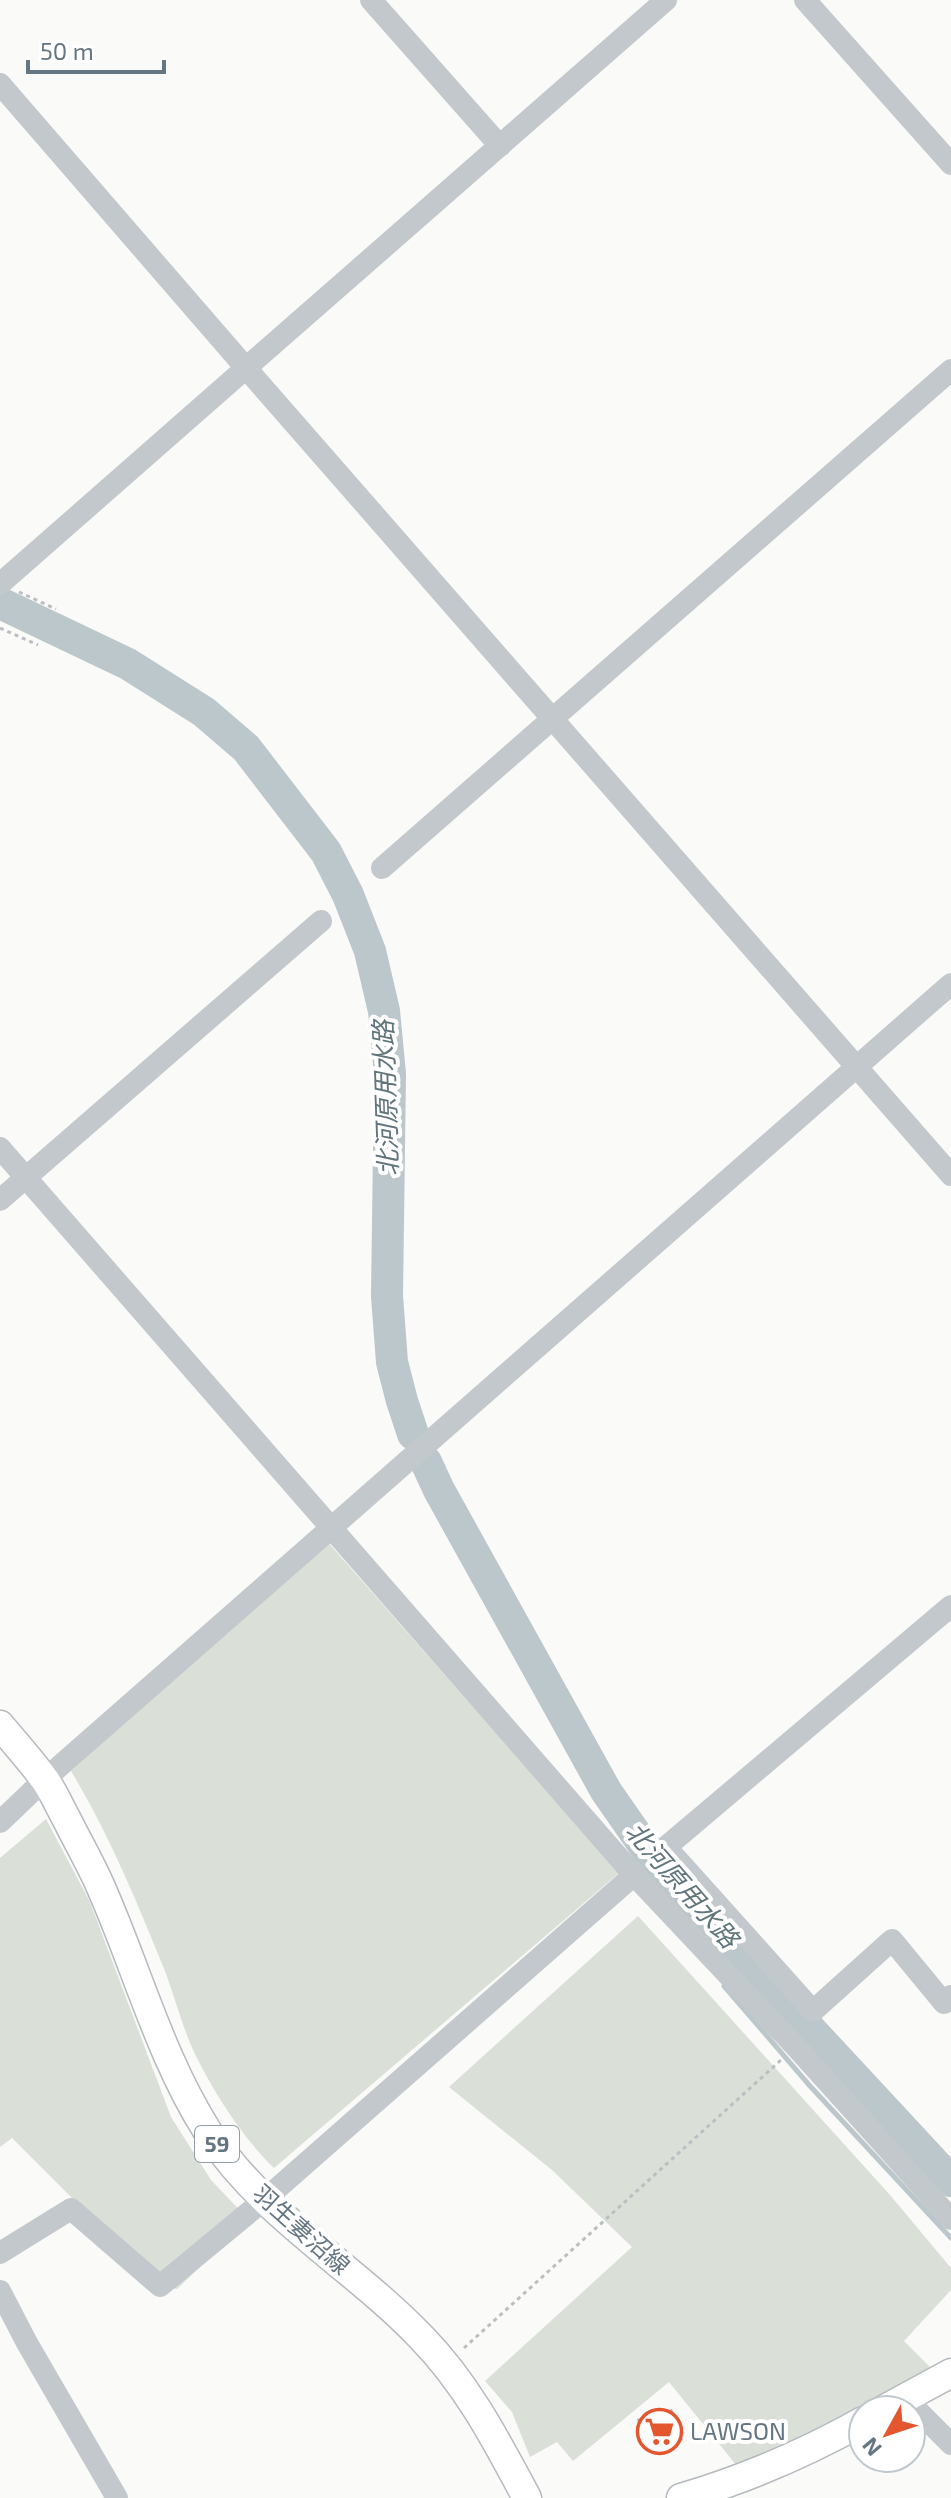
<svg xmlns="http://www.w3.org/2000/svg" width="951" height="2498" font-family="'Exo 2','Noto Sans JP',sans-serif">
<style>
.green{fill:#dadfd7}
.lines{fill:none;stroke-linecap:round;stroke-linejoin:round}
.stream{stroke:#bbc7cb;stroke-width:5}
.river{stroke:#bbc7cb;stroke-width:32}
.building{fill:#aab3b9}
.major-casing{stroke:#b5babe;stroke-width:31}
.path{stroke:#bbbfc2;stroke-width:3;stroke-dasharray:4 4;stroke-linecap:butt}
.minor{stroke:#c3c8cc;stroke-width:22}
.major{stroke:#fff;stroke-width:28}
.labels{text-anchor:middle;stroke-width:8;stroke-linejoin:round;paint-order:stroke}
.shield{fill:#fff;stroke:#939fa8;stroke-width:2}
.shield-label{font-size:22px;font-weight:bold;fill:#657683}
.street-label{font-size:24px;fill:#657683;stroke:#fff}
.poi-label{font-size:24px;fill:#657683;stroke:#fff;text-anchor:start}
.water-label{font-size:26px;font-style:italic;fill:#60757c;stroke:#fff}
</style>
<rect width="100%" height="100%" fill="#fafaf8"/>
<g class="green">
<path d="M 326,1540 L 619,1873 L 274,2168 C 242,2137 214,2093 194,2052 C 182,2026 175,1998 165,1971 C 137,1902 109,1834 71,1771 Z"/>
<polygon points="46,1819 90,1902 171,2117 211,2180 249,2220 177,2289 160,2286 12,2138 0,2147 0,1858"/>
<polygon points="638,1916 890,2195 951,2268 951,2290 904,2341 933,2370 824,2433 741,2471 669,2382 573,2461 557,2442 530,2457 512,2412 485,2381 632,2247 552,2170 449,2087"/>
</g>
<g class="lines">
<polyline class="stream" points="724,1986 810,2086 951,2238"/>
<g class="river">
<polyline points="0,603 128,664 204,712 246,748 326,852 348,895 370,951 384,1011 390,1074 387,1296 392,1362 402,1401 413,1434"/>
<polyline points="426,1462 439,1490 606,1791 649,1853 677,1886 951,2181"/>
</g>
</g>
<polygon class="building" points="672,2409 683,2440 646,2451 637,2419"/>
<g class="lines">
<defs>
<g id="major">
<path d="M 0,1725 C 14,1742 29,1758 42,1776 C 52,1788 58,1804 66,1818 C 77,1840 89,1861 99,1883 C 136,1965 159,2055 208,2132 C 263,2216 353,2266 421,2337 C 467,2384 496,2440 527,2498"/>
<polyline points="883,2410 951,2373"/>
<path d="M 681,2498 C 746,2479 804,2454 863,2421"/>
</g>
</defs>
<use href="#major" class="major-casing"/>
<g class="path">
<polyline points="19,592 56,609"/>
<polyline points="0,628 38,645"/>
<polyline points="464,2348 781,2060"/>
</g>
<g class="minor">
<polyline points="371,0 500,146"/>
<polyline points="805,0 951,164"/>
<polyline points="0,84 246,368 666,0"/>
<polyline points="0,584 246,368 951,1175"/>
<polyline points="382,868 951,370"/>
<polyline points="0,1148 634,1875 796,2047 951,2219"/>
<polyline points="0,1200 321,921"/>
<polyline points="951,1606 666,1847 813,2011 892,1940 944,2003 951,1996"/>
<polyline points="0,1822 45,1779 951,984"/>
<polyline points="0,2253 71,2209 160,2286 264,2200 634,1875"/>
<polyline points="0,2291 27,2343 117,2498"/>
<polyline points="905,2398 951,2444"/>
</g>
<use href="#major" class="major"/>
</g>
<defs>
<symbol id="supermarket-ring" viewBox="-11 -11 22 22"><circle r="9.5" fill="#fff" stroke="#e4572e" stroke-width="1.5"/><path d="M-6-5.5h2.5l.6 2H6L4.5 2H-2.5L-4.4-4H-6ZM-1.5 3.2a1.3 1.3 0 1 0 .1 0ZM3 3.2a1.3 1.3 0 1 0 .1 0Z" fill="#e4572e"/></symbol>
</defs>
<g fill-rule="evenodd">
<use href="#supermarket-ring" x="634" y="2406" width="51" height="51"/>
</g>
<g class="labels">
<rect class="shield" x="195" y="2126" width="44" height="36" rx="6"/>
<g class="shield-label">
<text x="217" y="2152">59</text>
</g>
<g class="street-label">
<text transform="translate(301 2230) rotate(42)" y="8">羽生妻沼線</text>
</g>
<g class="poi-label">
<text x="690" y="2440">LAWSON</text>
</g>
<g class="water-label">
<text transform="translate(386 1098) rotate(-92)" y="9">北河原用水路</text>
<text transform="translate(682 1885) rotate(49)" y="9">北河原用水路</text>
</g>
</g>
<g transform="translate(887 2434) rotate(230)"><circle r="38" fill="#ffffff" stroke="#c1c8cd" stroke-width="2"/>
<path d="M0-6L14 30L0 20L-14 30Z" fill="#e4572e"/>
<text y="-12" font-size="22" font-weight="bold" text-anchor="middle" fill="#657683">N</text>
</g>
<path d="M28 60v12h136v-12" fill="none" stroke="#657683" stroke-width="4"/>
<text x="40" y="60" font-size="24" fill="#657683" stroke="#ffffff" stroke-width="6" paint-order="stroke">50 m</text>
</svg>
